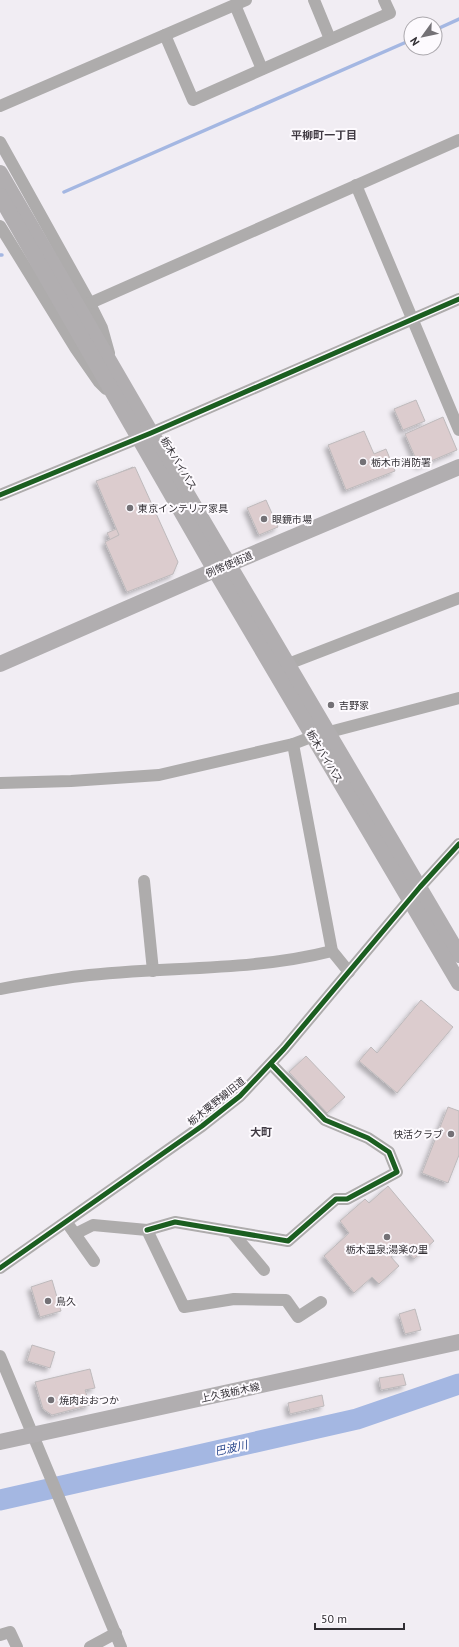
<svg xmlns="http://www.w3.org/2000/svg" width="459" height="1647" font-family="'PT Sans','Noto Sans JP',sans-serif">
<style>
.lines{fill:none;stroke-linecap:round;stroke-linejoin:round}
.stream{stroke:#a4b7e2;stroke-width:3.5}
.river{stroke:#a4b7e2;stroke-width:21}
.building{fill:#dcccce;stroke:#bebabc;filter:url(#shadow)}
.minor{stroke:#aeacac;stroke-width:12}
.major{stroke:#b1aeb0;stroke-width:16}
.cycleway-casing{stroke:#fdfafe;stroke-width:8}
.cycleway{stroke:#1b5e20;stroke-width:5}
.poi-dot{fill:#747176;stroke:#fdfafe;stroke-width:1.5}
.labels{text-anchor:middle;stroke-width:4;stroke-linejoin:round;paint-order:stroke}
.poi-label{font-size:10px;fill:#312e33;stroke:#fdfafe;text-anchor:start}
.street-label{font-size:10px;fill:#312e33;stroke:#fdfafe}
.neighbourhood-label{font-size:11px;font-weight:bold;fill:#3f3942;stroke:#fdfafe}
.water-label{font-size:11px;font-style:italic;fill:#27468b;stroke:#fdfafe}
</style>
<defs>
<filter id="shadow"><feDropShadow dx="-3.5" dy="3.5" stdDeviation="2" flood-color="#0004"/></filter>
</defs>
<rect width="100%" height="100%" fill="#f1edf3"/>
<g class="lines">
<g class="stream">
<polyline points="435,30 459,19"/>
<polyline points="64,192 411,40"/>
<polyline points="0,255 2,255"/>
</g>
<polyline class="river" points="0,1500 357,1419 459,1384"/>
</g>
<g class="building">
<polygon points="416,400 425,421 403,430 394,409"/>
<polygon points="443,417 457,450 419,466 405,434"/>
<polygon points="364,431 374,454 386,449 395,471 346,490 328,445"/>
<polygon points="133,467 177,564 172,571 132,588 107,533 123,526 102,480"/>
<polygon points="135,467 178,562 173,574 127,592 105,542 119,535 96,481"/>
<polygon points="266,500 278,527 259,535 247,508"/>
<polygon points="421,1000 453,1027 397,1093 359,1061 371,1047 377,1053"/>
<polygon points="306,1056 345,1097 327,1113 289,1072"/>
<polygon points="448,1107 459,1111 459,1155 448,1183 422,1173"/>
<polygon points="388,1186 434,1241 414,1259 404,1246 391,1257 399,1266 379,1284 372,1277 354,1293 324,1256 349,1233 340,1221 365,1199 369,1203"/>
<polygon points="52,1280 61,1311 40,1317 31,1287"/>
<polygon points="415,1309 421,1330 405,1334 399,1314"/>
<polygon points="32,1345 55,1352 50,1368 27,1361"/>
<polygon points="90,1369 95,1388 85,1390 90,1405 52,1415 43,1409 35,1382"/>
<polygon points="403,1374 406,1385 381,1390 379,1378"/>
<polygon points="322,1395 324,1406 290,1414 288,1403"/>
</g>
<g class="lines">
<g class="minor">
<polyline points="314,0 330,39"/>
<polyline points="235,5 262,69"/>
<polyline points="165,35 193,100 390,13 384,0"/>
<polyline points="0,106 246,0"/>
<polyline points="0,142 89,302 102,328 109,353"/>
<polyline points="356,185 459,430"/>
<polyline points="0,226 76,349 99,382 106,389"/>
<polyline points="79,308 459,140"/>
<polyline points="0,495 151,433 459,299"/>
<polyline points="288,664 459,598"/>
<polyline points="0,783 71,781 159,775 293,744"/>
<polyline points="144,881 153,971"/>
<polyline points="349,972 332,951 293,744 314,736 459,698"/>
<path d="M 0,989 C 27,984 54,979 81,976 C 164,966 250,972 332,951"/>
<polyline points="70,1227 94,1261"/>
<polyline points="147,1230 175,1222 288,1241 336,1199 347,1199 397,1172 389,1152 368,1138 325,1120 271,1064"/>
<polyline points="232,1232 264,1270"/>
<polyline points="75,1234 93,1225 147,1230 184,1307 234,1299 286,1300 298,1317 321,1302"/>
<polyline points="0,1268 202,1126 240,1096 284,1049 420,887 459,844"/>
<polyline points="0,1356 121,1647"/>
<polyline points="0,1635 10,1632 17,1647"/>
<polyline points="90,1647 116,1633"/>
</g>
<g class="major">
<polyline points="0,173 151,433 459,955"/>
<polyline points="0,196 215,570 459,983"/>
<polyline points="0,664 215,570 459,467"/>
<polyline points="0,1442 459,1342"/>
</g>
<defs>
<g id="cycleway">
<polyline points="0,495 151,433 459,299"/>
<polyline points="147,1230 175,1222 288,1241 336,1199 347,1199 397,1172 389,1152 368,1138 325,1120 271,1064"/>
<polyline points="0,1268 202,1126 240,1096 284,1049 420,887 459,844"/>
</g>
</defs>
<use href="#cycleway" class="cycleway-casing"/>
<use href="#cycleway" class="cycleway"/>
</g>
<g class="poi-dot">
<circle cx="363" cy="462" r="4"/>
<circle cx="130" cy="508" r="4"/>
<circle cx="264" cy="519" r="4"/>
<circle cx="331" cy="705" r="4"/>
<circle cx="451" cy="1134" r="4"/>
<circle cx="387" cy="1237" r="4"/>
<circle cx="48" cy="1301" r="4"/>
<circle cx="51" cy="1400" r="4"/>
</g>
<g class="labels">
<g class="poi-label">
<text x="371" y="466">栃木市消防署</text>
<text x="138" y="512">東京インテリア家具</text>
<text x="272" y="523">眼鏡市場</text>
<text x="339" y="709">吉野家</text>
<text x="443" y="1138" text-anchor="end">快活クラブ</text>
<text x="387" y="1253" text-anchor="middle">栃木温泉;湯楽の里</text>
<text x="56" y="1305">鳥久</text>
<text x="59" y="1404">焼肉おおつか</text>
</g>
<g class="street-label">
<text transform="translate(179 463) rotate(59)" y="4">栃木バイパス</text>
<text transform="translate(229 564) rotate(-23)" y="4">例幣使街道</text>
<text transform="translate(325 756) rotate(59)" y="4">栃木バイパス</text>
<text transform="translate(216 1101) rotate(-39)" y="4">栃木粟野線旧道</text>
<text transform="translate(230 1392) rotate(-12)" y="4">上久我栃木線</text>
</g>
<g class="neighbourhood-label">
<text x="324" y="139">平柳町一丁目</text>
<text x="261" y="1136">大町</text>
</g>
<g class="water-label">
<text transform="translate(231 1448) rotate(-13)" y="4">巴波川</text>
</g>
</g>
<g transform="translate(423 36) rotate(237)"><circle r="19" fill="#fdfafe" stroke="#aba8ad"/>
<path d="M0-3L7 15L0 10L-7 15Z" fill="#747176"/>
<text y="-6" font-size="11" font-weight="bold" text-anchor="middle" fill="#312e33">N</text>
</g>
<path d="M315 1623v6h89v-6" fill="none" stroke="#312e33" stroke-width="2"/>
<text x="321" y="1623" font-size="12" fill="#312e33" stroke="#fdfafe" stroke-width="3" paint-order="stroke">50 m</text>
</svg>
